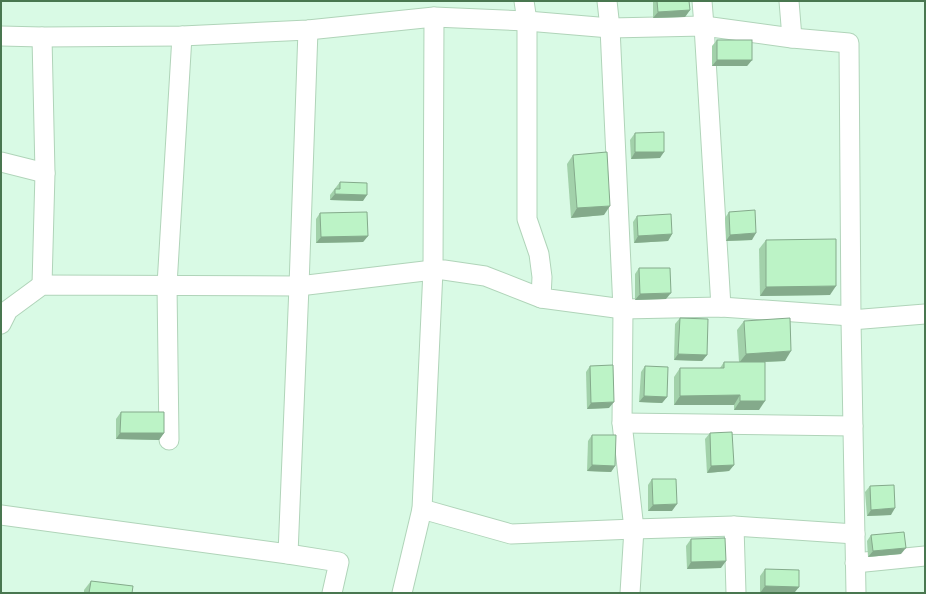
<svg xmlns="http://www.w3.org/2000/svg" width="926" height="594" font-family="'Titillium Web',sans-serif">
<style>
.residential{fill:#d9fae5}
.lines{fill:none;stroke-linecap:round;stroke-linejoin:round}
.minor-casing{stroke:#b0d4b9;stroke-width:21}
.minor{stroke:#fff;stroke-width:19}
.wall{fill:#a2d1aa}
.shaded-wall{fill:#84aa8b}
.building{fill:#bcf3c6;stroke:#84aa8b}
</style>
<rect width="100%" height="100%" fill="#e5fdef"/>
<rect class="residential" x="1" y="1" width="924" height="592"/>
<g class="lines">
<defs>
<g id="minor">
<polyline points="524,1 527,21 527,219 539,254 542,277 541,298 623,309 721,307 851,316"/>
<polyline points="607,1 610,28 623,309 622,423 634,529 630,593"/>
<polyline points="702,1 704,26 721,307"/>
<polyline points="789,1 792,38"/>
<polyline points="1,36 42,37 182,36 308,30 434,17 527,21 610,28 704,26 792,38 849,43 851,320 856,593"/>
<polyline points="42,37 45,173 42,285"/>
<polyline points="1,162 45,173"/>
<polyline points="851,320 925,314"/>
<polyline points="1,324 8,310 42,285 299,286 433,270 444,270 485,276 541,298"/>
<polyline points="622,423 853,426"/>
<polyline points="169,440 167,285 182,36"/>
<polyline points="422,509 511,534 634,529 734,526 855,534"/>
<polyline points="1,515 288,554 339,562 332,593"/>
<polyline points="734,526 736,593"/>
<polyline points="288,554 299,286 308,30"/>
<polyline points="855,563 925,556"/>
<polyline points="402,593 422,509 433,270 434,17"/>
</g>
</defs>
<use href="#minor" class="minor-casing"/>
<use href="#minor" class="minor"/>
</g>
<g class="wall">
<polygon points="653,1 689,1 690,10 685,17 653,18"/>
<polygon points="717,40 752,60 747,66 712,66 712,46"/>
<polygon points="635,133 660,158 631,159 630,140"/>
<polygon points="573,155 604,215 571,218 567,164"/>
<polygon points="340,182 363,201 330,200 330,195"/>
<polygon points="729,212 752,240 726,241 725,218"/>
<polygon points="320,213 368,236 363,242 316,243 316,219"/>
<polygon points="637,216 672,234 668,241 634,243 633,222"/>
<polygon points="766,240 830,295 760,296 759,249"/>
<polygon points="639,268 666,299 635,300 635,274"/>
<polygon points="680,318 707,355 702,361 674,360 675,324"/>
<polygon points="744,321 785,361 760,362 759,410 734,410 734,405 674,405 674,377 680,368 720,368 724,362 739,362 737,330"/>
<polygon points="590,366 609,408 587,409 586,372"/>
<polygon points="645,366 667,397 662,403 639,402 641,372"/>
<polygon points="121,412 164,433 159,440 116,439 116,419"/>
<polygon points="710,433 734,465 729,471 707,473 705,439"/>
<polygon points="592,435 615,466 611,472 587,471 588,441"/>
<polygon points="652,479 672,511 648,511 648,485"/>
<polygon points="870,486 891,515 867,516 865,492"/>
<polygon points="871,535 901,554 868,557 867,541"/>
<polygon points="691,539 721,568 687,569 686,546"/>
<polygon points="765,569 799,587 794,593 760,593 760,576"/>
<polygon points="91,581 132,593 84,593 84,590"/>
</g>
<g class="shaded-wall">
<polygon points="690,10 685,17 653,18 658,12"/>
<polygon points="717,60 752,60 747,66 712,66"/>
<polygon points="635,152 664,152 660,158 631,159"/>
<polygon points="335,194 367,195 363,201 330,200"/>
<polygon points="610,206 604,215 571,218 577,208"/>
<polygon points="756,233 752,240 726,241 730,235"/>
<polygon points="672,234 668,241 634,243 638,236"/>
<polygon points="368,236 363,242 316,243 321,237"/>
<polygon points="836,286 830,295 760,296 766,287"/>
<polygon points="671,293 666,299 635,300 640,294"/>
<polygon points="791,351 785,361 739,363 746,354"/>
<polygon points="678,354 707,355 702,361 674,360"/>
<polygon points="740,395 734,405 674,405 680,396"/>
<polygon points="644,396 667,397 662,403 639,402"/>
<polygon points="740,401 765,401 759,410 734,410"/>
<polygon points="614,402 609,408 587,409 591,403"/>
<polygon points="120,433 164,433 159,440 116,439"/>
<polygon points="592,465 615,466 611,472 587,471"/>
<polygon points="734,465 729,471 707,473 711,466"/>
<polygon points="677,504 672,511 648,511 653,505"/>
<polygon points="895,508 891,515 867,516 871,510"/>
<polygon points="906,548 901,554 868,557 873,551"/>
<polygon points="726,561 721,568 687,569 691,562"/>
<polygon points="765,586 799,587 794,593 760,593"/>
</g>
<g class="building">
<polygon points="657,1 689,1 690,10 658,12"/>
<rect x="717" y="40" width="35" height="20"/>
<polygon points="664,132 664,152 635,152 635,133"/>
<polygon points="607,152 610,206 577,208 573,155"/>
<polygon points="340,182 367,183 367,195 335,194 335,189 340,189"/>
<polygon points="755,210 756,233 730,235 729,212"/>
<polygon points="367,212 368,236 321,237 320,213"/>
<polygon points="671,214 672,234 638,236 637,216"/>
<polygon points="836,239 836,286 766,287 766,240"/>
<polygon points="639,268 670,268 671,293 640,294"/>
<polygon points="680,318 708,319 707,355 678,354"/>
<polygon points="790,318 791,351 746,354 744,321"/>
<polygon points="724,362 765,362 765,401 740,401 740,395 680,396 680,368 724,368"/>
<polygon points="613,365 614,402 591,403 590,366"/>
<polygon points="645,366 668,367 667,397 644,396"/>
<polygon points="121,412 164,412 164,433 120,433"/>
<polygon points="732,432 734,465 711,466 710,433"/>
<polygon points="592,435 616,435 615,466 592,465"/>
<polygon points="652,479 676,479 677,504 653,505"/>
<polygon points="894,485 895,508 871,510 870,486"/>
<polygon points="904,532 906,548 873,551 871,535"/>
<polygon points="725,538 726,561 691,562 691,539"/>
<polygon points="765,569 799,570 799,587 765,586"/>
<polygon points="91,581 133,586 132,593 89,593"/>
</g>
<rect width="926" height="594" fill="none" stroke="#497750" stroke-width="4"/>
</svg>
